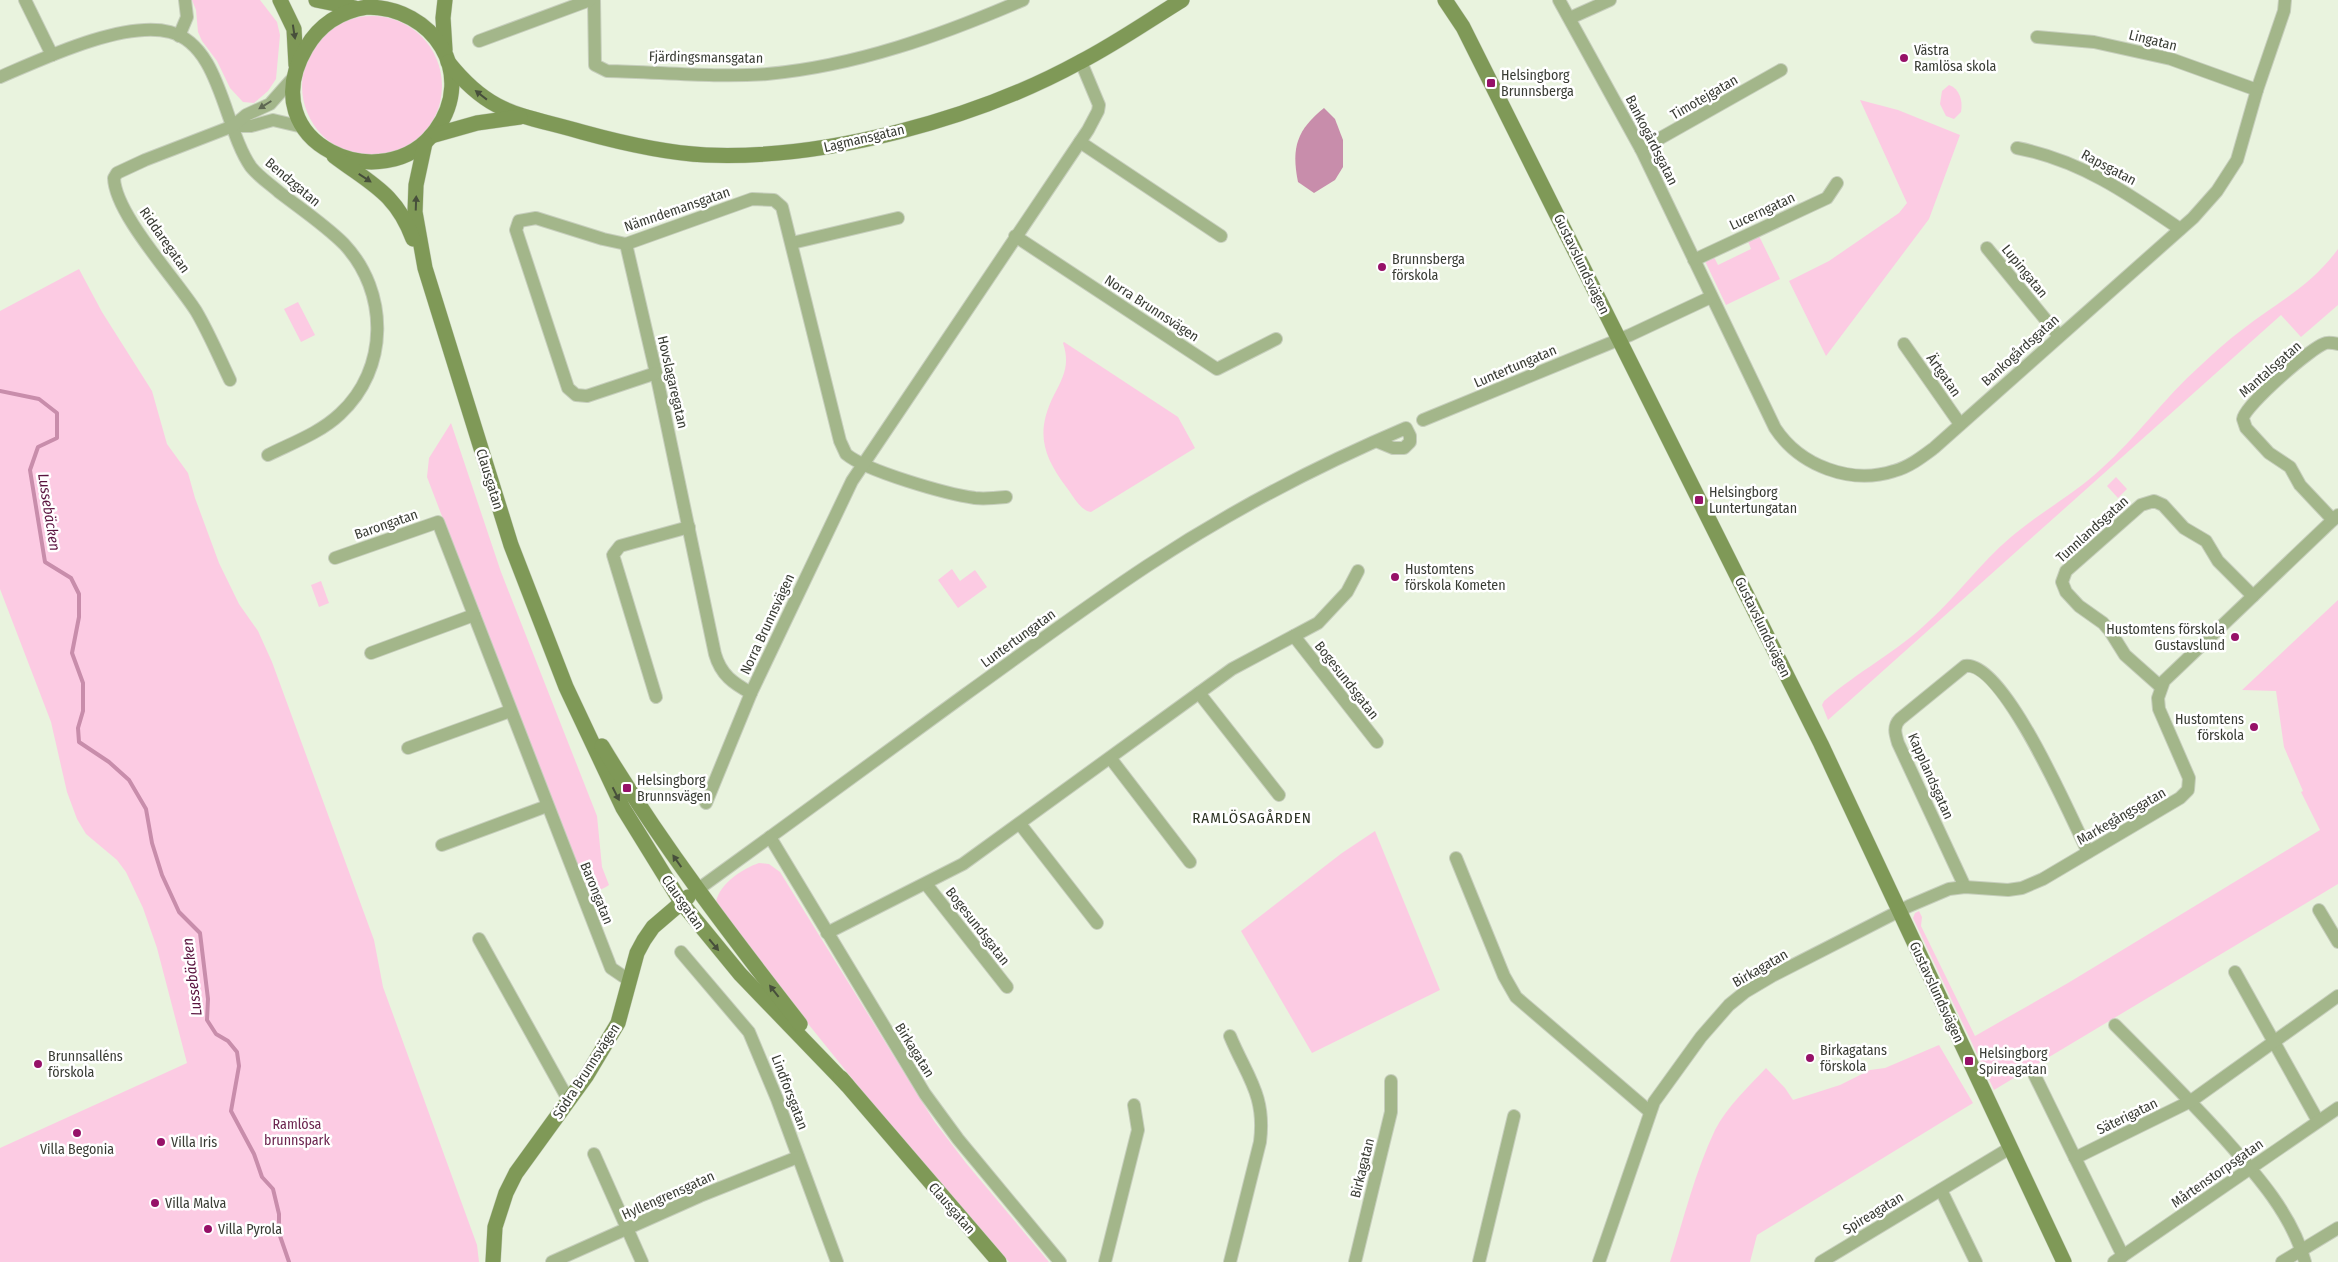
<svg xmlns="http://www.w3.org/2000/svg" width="2338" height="1262" font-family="'Fira Sans Condensed',sans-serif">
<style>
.green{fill:#fccbe3}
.water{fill:#c88dab}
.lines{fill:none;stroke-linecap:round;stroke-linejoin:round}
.stream{stroke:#c88dab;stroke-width:4}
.street-casing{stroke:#c6cebc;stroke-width:14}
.secondary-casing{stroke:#c6cebc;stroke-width:16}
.street{stroke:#a3b68a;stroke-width:12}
.secondary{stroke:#7f9957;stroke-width:15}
.oneway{fill:#474f3b}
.oneway2{fill:#5e6752}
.poi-dot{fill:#961168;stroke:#fff;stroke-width:2}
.labels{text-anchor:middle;stroke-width:5;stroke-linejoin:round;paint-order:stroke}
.street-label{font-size:14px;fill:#393c34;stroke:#fff}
.poi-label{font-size:14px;fill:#393c34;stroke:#fff;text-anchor:start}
.park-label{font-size:14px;fill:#6c254f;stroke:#fff}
.water-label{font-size:15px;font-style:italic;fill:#5a143f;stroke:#fff}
.neighbourhood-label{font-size:15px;letter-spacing:1px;fill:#2b3222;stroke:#fff}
</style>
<rect width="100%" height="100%" fill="#e9f3de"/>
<g class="green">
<polygon points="192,0 260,0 277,22 280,35 276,79 268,91 254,103 243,102 230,88 217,61 202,41 198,32 196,10"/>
<circle cx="372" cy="86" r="70"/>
<path d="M 1949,85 C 1960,89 1963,101 1961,112 L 1954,119 L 1946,116 L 1940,104 L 1942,91 Z"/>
<polygon points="1860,100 1898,110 1960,135 1929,219 1826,356 1789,281 1829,261 1899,213 1907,203"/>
<polygon points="1759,236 1780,279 1726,305 1705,261 1714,257 1718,265 1751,249 1748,241"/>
<path d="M 2338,249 L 2338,305 L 2301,337 L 2281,315 L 1828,720 L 1822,705 L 1824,701 C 1857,672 1897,652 1929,621 C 1958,595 1980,563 2011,537 C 2039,513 2073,495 2101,469 C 2137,437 2164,398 2200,366 C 2214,353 2228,340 2243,329 C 2278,302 2311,286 2338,249 Z"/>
<polygon points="79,269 102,312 152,391 167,444 188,473 195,498 219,563 239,604 258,631 272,662 374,940 383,987 477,1245 479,1262 0,1262 0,1148 187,1063 157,948 143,908 126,872 117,860 86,834 77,819 67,792 51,722 0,589 0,311"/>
<polygon points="298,302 315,335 301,342 284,309"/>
<path d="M 1064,342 L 1178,417 L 1195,448 L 1091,512 C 1081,511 1073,496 1067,488 C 1043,456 1035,433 1054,395 C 1064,376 1070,364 1063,343 Z"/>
<path d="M 451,423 L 501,572 L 597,816 L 602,867 L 609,885 C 602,890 593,893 585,890 L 427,477 L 429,458 Z"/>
<polygon points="2116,477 2127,489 2118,498 2107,486"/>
<polygon points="952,569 960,581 975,570 987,587 958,608 938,580"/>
<polygon points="321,581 329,603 319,607 311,585"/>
<polygon points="2338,600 2338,884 1994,1090 1913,918 1915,913 1919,911 1922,917 1921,926 1975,1036 2068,983 2320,830 2301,792 2303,791 2284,747 2276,691 2242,690"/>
<polygon points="1375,831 1440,990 1312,1053 1241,931 1342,853"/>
<path d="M 759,863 L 769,864 L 780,872 L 934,1121 L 966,1163 L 1049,1262 L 1009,1262 L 867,1097 L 723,918 L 716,902 C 720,883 742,869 759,863 Z"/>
<path d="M 1939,1045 L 1973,1103 L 1757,1235 L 1750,1262 L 1670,1262 C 1684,1218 1695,1172 1715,1130 C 1727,1107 1748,1087 1766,1068 L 1785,1088 L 1793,1100 L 1840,1085 L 1870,1070 L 1885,1068 Z"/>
</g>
<path class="water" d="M 1324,108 L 1335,119 L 1343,140 L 1343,167 L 1335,180 L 1314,193 L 1298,182 C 1291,147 1297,130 1324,108 Z"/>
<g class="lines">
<polyline class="stream" points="0,391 39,399 57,413 57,438 38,447 30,470 45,562 71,578 79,594 79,617 72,653 83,683 83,711 78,728 79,742 109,762 129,780 146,809 152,843 162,875 179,912 200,933 208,999 207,1020 216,1034 228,1041 237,1052 239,1066 231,1111 254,1154 262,1177 273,1189 279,1214 279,1233 289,1262"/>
<defs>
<g id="street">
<polyline points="25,0 52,55"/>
<path d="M 594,0 L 595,65 L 607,71 C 660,72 715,78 767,74 C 856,66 942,35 1023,0"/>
<path d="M 1559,0 L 1641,149 L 1775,428 C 1800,466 1851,485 1894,471 C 1909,467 1922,457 1934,448 L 2193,218 L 2217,191 L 2237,160 L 2257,90 L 2284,11 L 2285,0"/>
<polyline points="1570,18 1610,0"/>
<polyline points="179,36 187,17 185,0"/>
<polyline points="2037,37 2094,42 2171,59 2257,90"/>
<polyline points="479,41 590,0"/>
<path d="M 0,77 C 42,59 124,20 170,32 C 221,45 224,129 251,167 C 259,177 270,184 279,192 C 301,209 325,225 344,244 C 389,292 389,369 340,414 C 320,433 292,443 268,455"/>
<polyline points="233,126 251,126 273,120 303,127"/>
<polyline points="1080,142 1221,236"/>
<path d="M 2017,148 C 2080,160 2129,194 2180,229"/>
<polyline points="1641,149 1781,70"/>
<polyline points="1015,236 1217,369 1276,339"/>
<polyline points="792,243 898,218"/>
<path d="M 626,244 L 656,373 L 715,654 C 721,675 733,683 751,693"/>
<polyline points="1987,248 2059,336"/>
<polyline points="1694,260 1827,198 1837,183"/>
<polyline points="1904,344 1960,424"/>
<path d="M 656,373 L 587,396 L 576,395 L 568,388 L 516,230 L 519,221 L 536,218 L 603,239 L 626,244 L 752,199 L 774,200 L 782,207 L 840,441 L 846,454 C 866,471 946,494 975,498 C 984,499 996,498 1006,497"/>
<path d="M 230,380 C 219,357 209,333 196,311 C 175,278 115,214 114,178 L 117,173 L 145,160 L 233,126 L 246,115 L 270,104 L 293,78"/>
<polyline points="1423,420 1630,335 1711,297"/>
<path d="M 2333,520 L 2300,485 L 2290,467 L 2269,453 L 2246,428 L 2243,419 C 2244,406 2313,346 2326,343 C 2330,342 2334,343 2338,344"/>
<polyline points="335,558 438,522 611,968 630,981"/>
<polyline points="1294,636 1377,742"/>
<polyline points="371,653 474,615"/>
<polyline points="2161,687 2125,655 2110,631 2103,623 2079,606 2066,592 2062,582 2066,571 2141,505 2154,501 2163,505 2184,528 2206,541 2218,561 2253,596"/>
<polyline points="1199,693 1279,795"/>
<polyline points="656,697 613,555 620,546 689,527"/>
<polyline points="408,748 510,711"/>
<polyline points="1111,759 1190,862"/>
<polyline points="706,803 751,693 852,481 1088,130 1098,111 1099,105 1081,62"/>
<polyline points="1020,824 1097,923"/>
<polyline points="770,837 925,1094 958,1139 1060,1262"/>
<polyline points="442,845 547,806"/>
<polyline points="1456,858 1504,976 1516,997 1649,1111"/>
<polyline points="926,884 1007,987"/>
<path d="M 1965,887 L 1898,743 C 1895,733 1893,726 1900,719 L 1965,666 C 2004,660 2072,820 2088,852"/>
<path d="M 697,890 C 787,825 876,760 966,694 C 1026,651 1085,607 1147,566 C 1229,512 1316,466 1406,428 L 1410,436 L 1410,442 L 1404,448 L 1393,448 L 1376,441"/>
<polyline points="2319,910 2338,942"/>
<polyline points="827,933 963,864 1232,669 1318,623 1347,592 1358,571"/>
<polyline points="479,939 569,1101"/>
<polyline points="681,952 749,1032 777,1099 837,1262"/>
<polyline points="2235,972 2318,1121"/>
<path d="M 2115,1025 C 2152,1062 2189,1099 2224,1138 C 2256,1174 2292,1214 2305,1262"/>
<path d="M 1230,1036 C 1247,1077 1266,1095 1260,1142 L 1230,1262"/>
<polyline points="2034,1074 2123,1256"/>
<polyline points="594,1154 642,1262"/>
<polyline points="2075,1158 2191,1101 2338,996"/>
<polyline points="1941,1190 1976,1262"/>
<polyline points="552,1262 700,1196 798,1157"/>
<polyline points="1105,1262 1138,1130 1134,1105"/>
<polyline points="1355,1262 1391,1112 1391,1081"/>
<polyline points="1479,1262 1514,1116"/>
<polyline points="1599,1262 1654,1102 1701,1037 1729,1005 1745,992 1772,976 1909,906 1949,889 1965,887 2008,890 2022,888 2043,879 2180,798 2188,790 2189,778 2159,709 2158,698 2164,681 2338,515"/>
<polyline points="1821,1262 2010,1148"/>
<polyline points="2114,1262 2338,1108"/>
<polyline points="2282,1262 2338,1228"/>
</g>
<g id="secondary">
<polyline points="280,0 294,29 296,65"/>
<polyline points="316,0 355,8"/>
<polyline points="445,0 443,18 445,50"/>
<polyline points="1445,0 1463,27 1491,83 1821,744 2064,1262"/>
<path d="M 367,7 C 433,7 477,73 436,130 C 385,201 250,144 306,48 C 319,25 341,11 367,7 Z"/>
<path d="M 448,62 C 491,116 520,114 582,132 C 622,143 664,153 706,155 C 825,160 976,119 1080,62 C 1115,44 1148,21 1182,0"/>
<polyline points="431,136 477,123 520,117"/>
<polyline points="425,143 416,185 415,212 425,268 511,545 566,687 623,808 681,902 740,974 847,1085"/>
<path d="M 334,156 C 371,184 396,193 413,239"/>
<path d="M 602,746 C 661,844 730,934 800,1024"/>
<polyline points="841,1078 999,1262"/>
<polyline points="493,1262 495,1227 506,1193 516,1173 587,1075 618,1023 637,953 644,940 653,927 688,897"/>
</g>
</defs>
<use href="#street" class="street-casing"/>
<use href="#secondary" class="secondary-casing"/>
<use href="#street" class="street"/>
<use href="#secondary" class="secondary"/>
</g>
<defs><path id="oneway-solid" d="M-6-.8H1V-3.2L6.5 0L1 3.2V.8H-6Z" transform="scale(1.25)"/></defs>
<g class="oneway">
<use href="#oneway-solid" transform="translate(294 32) rotate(81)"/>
<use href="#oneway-solid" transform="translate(481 95) rotate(-142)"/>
<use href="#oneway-solid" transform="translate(365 178) rotate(33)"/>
<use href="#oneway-solid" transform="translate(416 203) rotate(-88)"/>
<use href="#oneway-solid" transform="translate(616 794) rotate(63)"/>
<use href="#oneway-solid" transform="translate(677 861) rotate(-125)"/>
<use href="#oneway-solid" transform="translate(714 945) rotate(50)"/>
<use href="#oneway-solid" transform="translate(774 991) rotate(-128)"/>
</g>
<use class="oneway2" href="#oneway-solid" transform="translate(265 105) rotate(148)"/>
<g class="poi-dot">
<circle cx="1904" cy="58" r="5"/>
<rect x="1486" y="78" width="10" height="10" rx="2.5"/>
<circle cx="1382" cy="267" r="5"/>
<rect x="1694" y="495" width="10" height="10" rx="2.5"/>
<circle cx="1395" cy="577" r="5"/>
<circle cx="2235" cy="637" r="5"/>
<circle cx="2254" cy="727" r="5"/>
<rect x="622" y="783" width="10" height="10" rx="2.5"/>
<circle cx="1810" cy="1058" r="5"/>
<rect x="1964" y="1056" width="10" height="10" rx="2.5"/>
<circle cx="38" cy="1064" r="5"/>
<circle cx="77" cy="1133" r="5"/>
<circle cx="161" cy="1142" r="5"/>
<circle cx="155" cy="1203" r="5"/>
<circle cx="208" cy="1229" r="5"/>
</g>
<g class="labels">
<g class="street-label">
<text transform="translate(2153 40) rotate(14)" y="5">Lingatan</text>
<text transform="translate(706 57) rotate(1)" y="5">Fjärdingsmansgatan</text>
<text transform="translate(1704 97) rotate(-30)" y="5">Timotejgatan</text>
<text transform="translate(864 138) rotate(-13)" y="5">Lagmansgatan</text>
<text transform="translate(1652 140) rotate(63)" y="5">Bankogårdsgatan</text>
<text transform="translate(2109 167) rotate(28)" y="5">Rapsgatan</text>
<text transform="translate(293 182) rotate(40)" y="5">Bendzgatan</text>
<text transform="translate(677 209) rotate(-19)" y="5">Nämndemansgatan</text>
<text transform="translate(1762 211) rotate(-25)" y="5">Lucerngatan</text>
<text transform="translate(165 240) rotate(55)" y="5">Riddaregatan</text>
<text transform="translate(1582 264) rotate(64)" y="5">Gustavslundsvägen</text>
<text transform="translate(2025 271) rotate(51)" y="5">Lupingatan</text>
<text transform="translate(1152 308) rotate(33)" y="5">Norra Brunnsvägen</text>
<text transform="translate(2020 350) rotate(-42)" y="5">Bankogårdsgatan</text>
<text transform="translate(1515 366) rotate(-23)" y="5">Luntertungatan</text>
<text transform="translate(2270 369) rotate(-41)" y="5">Mantalsgatan</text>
<text transform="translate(1944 375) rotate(55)" y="5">Ärtgatan</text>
<text transform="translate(673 382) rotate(77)" y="5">Hovslagaregatan</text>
<text transform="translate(490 479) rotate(73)" y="5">Clausgatan</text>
<text transform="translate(386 524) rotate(-19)" y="5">Barongatan</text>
<text transform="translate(2092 529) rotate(-42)" y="5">Tunnlandsgatan</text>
<text transform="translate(767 624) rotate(-65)" y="5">Norra Brunnsvägen</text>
<text transform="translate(1763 627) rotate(64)" y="5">Gustavslundsvägen</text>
<text transform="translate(1018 638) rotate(-36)" y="5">Luntertungatan</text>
<text transform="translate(1347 680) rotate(52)" y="5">Bogesundsgatan</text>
<text transform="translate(1931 776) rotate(66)" y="5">Kapplandsgatan</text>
<text transform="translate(2121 816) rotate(-30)" y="5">Markegångsgatan</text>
<text transform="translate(597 893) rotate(68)" y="5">Barongatan</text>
<text transform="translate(683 902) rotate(55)" y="5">Clausgatan</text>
<text transform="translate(978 926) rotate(52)" y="5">Bogesundsgatan</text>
<text transform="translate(1760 968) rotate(-30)" y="5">Birkagatan</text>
<text transform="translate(1937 992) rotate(65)" y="5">Gustavslundsvägen</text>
<text transform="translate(915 1050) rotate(58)" y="5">Birkagatan</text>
<text transform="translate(586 1071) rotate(-57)" y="5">Södra Brunnsvägen</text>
<text transform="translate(790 1092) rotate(69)" y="5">Lindforsgatan</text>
<text transform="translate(2127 1116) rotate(-26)" y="5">Säterigatan</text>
<text transform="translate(1362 1168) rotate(-76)" y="5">Birkagatan</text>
<text transform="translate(2217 1173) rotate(-35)" y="5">Mårtenstorpsgatan</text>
<text transform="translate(668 1195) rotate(-24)" y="5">Hyllengrensgatan</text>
<text transform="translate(952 1208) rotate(49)" y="5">Clausgatan</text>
<text transform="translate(1873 1213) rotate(-31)" y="5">Spireagatan</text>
</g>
<g class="poi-label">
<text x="1914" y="55">Västra<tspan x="1914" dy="16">Ramlösa skola</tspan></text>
<text x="1501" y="80">Helsingborg<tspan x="1501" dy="16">Brunnsberga</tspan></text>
<text x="1392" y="264">Brunnsberga<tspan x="1392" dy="16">förskola</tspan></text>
<text x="1709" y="497">Helsingborg<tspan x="1709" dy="16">Luntertungatan</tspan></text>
<text x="1405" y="574">Hustomtens<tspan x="1405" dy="16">förskola Kometen</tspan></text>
<text x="2225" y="634" text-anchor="end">Hustomtens förskola<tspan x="2225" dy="16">Gustavslund</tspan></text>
<text x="2244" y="724" text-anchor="end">Hustomtens<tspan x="2244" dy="16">förskola</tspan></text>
<text x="637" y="785">Helsingborg<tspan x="637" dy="16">Brunnsvägen</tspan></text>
<text x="1820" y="1055">Birkagatans<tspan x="1820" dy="16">förskola</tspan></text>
<text x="1979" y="1058">Helsingborg<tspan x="1979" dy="16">Spireagatan</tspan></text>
<text x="48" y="1061">Brunnsalléns<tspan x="48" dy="16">förskola</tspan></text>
<text x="171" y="1147">Villa Iris</text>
<text x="77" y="1154" text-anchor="middle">Villa Begonia</text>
<text x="165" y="1208">Villa Malva</text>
<text x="218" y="1234">Villa Pyrola</text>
</g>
<g class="park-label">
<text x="297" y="1129">Ramlösa<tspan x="297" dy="16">brunnspark</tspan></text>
</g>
<g class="water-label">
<text transform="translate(49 512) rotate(81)" y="5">Lussebäcken</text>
<text transform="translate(192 977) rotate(-97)" y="5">Lussebäcken</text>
</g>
<g class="neighbourhood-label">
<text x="1252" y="823">RAMLÖSAGÅRDEN</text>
</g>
</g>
</svg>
